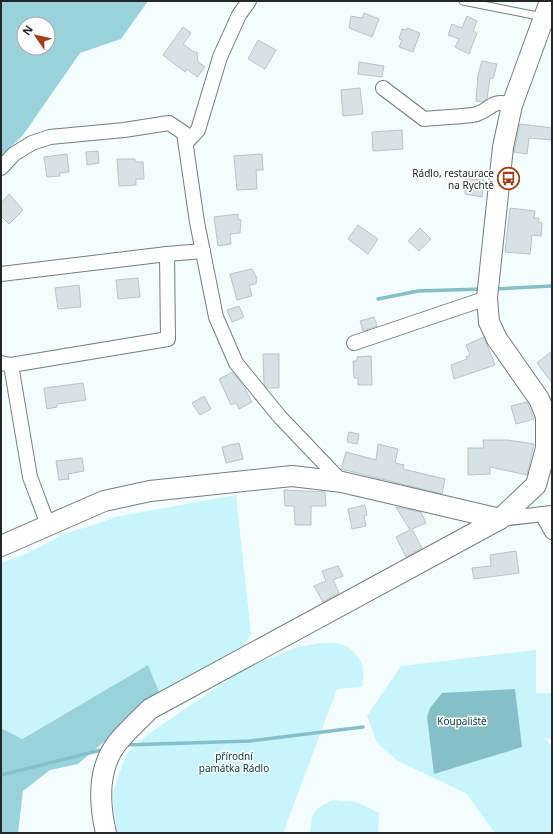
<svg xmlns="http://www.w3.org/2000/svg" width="553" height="834" font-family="'Noto Sans',sans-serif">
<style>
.green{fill:#c8f4fb}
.forest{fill:#9ad2db;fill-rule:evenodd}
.water{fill:#87bfc8}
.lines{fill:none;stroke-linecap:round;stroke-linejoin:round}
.stream{stroke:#87bfc8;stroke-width:3.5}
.building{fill:#d6e2e4;stroke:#b9c4c6}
.lane-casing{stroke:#737d7f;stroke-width:9}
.street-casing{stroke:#737d7f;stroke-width:16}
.secondary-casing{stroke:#737d7f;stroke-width:22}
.lane{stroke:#fff;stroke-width:7}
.street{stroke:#fff;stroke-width:14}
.secondary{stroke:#fff;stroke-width:20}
.labels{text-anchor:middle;stroke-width:3;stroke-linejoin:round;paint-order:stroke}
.poi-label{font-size:10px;fill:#232728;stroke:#fff;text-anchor:end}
.park-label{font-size:10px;fill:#01383f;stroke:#fff}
</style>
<rect width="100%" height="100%" fill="#f3fdfe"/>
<g class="green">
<polygon points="236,495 251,634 244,646 160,694 148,665 21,739 1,728 1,563 28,553 66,533 97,524 115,517"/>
<path d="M 320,643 C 326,643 336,642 341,644 C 361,652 366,667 362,687 L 337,689 L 283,833 L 117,833 L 112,794 L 126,755 L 147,735 L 244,669 L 294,648 Z"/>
<polygon points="536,650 536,693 552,693 552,739 545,738 552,747 552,833 495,833 467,794 398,761 377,743 367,716 401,666"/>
<path d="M 333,800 L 357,802 L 379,813 L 378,833 L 310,833 C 312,812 313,809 333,800 Z"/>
</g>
<g class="forest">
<path d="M 1,1 L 148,1 L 121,39 L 80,53 L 23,135 L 1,156 ZM 24,24 L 48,24 L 48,48 L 24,48 Z"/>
<polygon points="148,665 160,694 78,764 50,770 23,791 18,833 1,833 1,728 22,739"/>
</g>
<polygon class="water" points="515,689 522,747 434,774 427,717 430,708 442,693"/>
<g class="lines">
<g class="stream">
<polyline points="495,289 552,286"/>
<polyline points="378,299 418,291 482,289"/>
<polyline points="125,745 250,741 363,727"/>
<polyline points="1,775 105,749"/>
</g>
</g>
<g class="building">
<polygon points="364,13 379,19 372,37 349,28 351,16 362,18"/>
<polygon points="467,16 477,21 473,31 477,33 469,54 455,47 459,39 448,35 452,24 462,28"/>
<polygon points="183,27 191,33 183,44 194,52 197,52 198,62 205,67 197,77 187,69 185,72 163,55"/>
<polygon points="407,28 420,33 413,52 399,47 402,40 399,39 402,29 406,30"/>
<polygon points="258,40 276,50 265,69 248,59"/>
<polygon points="482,61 497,64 493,79 490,78 487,99 482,102 476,101 478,75"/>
<polygon points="359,62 384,66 382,77 358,74"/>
<polygon points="360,88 363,114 343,116 341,90"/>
<polygon points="520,124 552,128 552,140 529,138 527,154 514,152"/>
<polygon points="402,130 403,149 373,151 372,132"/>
<polygon points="98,151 99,163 87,165 86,152"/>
<polygon points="67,154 69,172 59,173 60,176 47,177 44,157"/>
<polygon points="262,154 263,170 256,170 257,189 237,190 234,156"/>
<polygon points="117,159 135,159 135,162 143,162 144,179 136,179 136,185 119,186"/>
<polygon points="466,178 484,180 482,197 465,194"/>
<polygon points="9,194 23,210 9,224 1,216 1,203"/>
<polygon points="510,208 535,211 534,218 539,218 538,222 542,223 541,236 532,235 530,254 505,252"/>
<polygon points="238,214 238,219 241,220 240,233 230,234 231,244 218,246 214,217"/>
<polygon points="358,225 378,239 368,254 348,239"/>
<polygon points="420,228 431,239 419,251 408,241"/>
<polygon points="252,269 257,278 256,284 249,285 252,296 237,300 230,274"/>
<polygon points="138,278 140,297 118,299 116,280"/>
<polygon points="79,285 81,307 58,309 55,288"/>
<polygon points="239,306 244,317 232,322 227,310"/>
<polygon points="374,317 377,326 363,331 360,321"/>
<polygon points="484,337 495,365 454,379 451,365 467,359 466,357 470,355 466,345"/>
<polygon points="552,351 552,383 537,363"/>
<polygon points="263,354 279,354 279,388 267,388 264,384"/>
<polygon points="371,356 372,385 358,385 358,378 354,378 353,361 357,361 357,357"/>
<polygon points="233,372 244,387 252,402 239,409 236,403 231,405 219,379"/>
<polygon points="83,383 86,400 57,404 57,407 47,409 44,388"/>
<polygon points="204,396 211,409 200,415 192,403"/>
<polygon points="527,402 534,419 516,424 511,406"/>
<polygon points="349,432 359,434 357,444 347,442"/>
<polygon points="483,440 508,440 534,444 527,475 490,467 490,474 468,475 468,448 484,448"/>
<polygon points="239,443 243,459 226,463 222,447"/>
<polygon points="378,444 398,449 395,463 404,465 403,469 445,479 442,494 341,469 346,452 376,460"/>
<polygon points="82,458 84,471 68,474 69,479 59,480 56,461"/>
<polygon points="284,490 325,492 326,506 311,506 311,525 295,525 294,506 285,506"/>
<polygon points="365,505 367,515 364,516 366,526 352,529 348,509"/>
<polygon points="396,507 421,512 426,523 412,529 422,548 406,557 396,537 410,530"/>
<polygon points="516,551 519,573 474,579 472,568 491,566 490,555"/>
<polygon points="338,566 343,576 333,580 339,593 323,602 314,586 326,581 322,571"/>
</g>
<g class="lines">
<defs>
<polyline id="lane" points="463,1 543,17"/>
<g id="street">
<path d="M 383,88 L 424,119 C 437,117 466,117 477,114 C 494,108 490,99 512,105"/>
<polyline points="186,143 198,130 220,57 239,15 249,1"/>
<polyline points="1,168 14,154 32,143 50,137 124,130 169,123 184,133 197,222 216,317 236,363 279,416 342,482"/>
<polyline points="1,274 167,254 203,251"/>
<polyline points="354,343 487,298"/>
<polyline points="1,363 11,365 168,339 167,254"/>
<polyline points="11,365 30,477 48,525"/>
<polyline points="542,514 552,532"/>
<polyline points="500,519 552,513"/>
</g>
<g id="secondary">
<polyline points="1,546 104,501 150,491 292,476 342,482 500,519"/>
<path d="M 106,833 C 99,803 97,769 117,743 C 127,731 139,720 150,709 L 500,519 L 536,485 L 546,448 L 546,416 L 539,399 L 497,339 L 489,322 L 487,298 L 503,147 L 512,105 L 550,1"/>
</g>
</defs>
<use href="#lane" class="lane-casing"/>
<use href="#street" class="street-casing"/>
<use href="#secondary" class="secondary-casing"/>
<use href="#lane" class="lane"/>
<use href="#street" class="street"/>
<use href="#secondary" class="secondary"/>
</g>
<defs>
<symbol id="bus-ring" viewBox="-11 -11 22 22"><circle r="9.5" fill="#fff" stroke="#a33c17" stroke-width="1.5"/><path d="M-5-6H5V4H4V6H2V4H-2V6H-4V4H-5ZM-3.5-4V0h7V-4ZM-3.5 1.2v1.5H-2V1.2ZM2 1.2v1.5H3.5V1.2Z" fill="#a33c17"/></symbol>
</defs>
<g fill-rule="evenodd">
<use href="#bus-ring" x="496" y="166" width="25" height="25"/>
</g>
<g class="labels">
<g class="poi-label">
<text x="494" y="177">Rádlo, restaurace<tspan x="494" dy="12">na Rychtě</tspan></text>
</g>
<g class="park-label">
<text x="462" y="725">Koupaliště</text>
<text x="234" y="760">přírodní<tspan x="234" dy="12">památka Rádlo</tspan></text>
</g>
</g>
<rect width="553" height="834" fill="none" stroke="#232728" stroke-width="4"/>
<g transform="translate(36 36) rotate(304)"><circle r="19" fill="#ffffff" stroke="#a7a9a9"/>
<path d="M0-3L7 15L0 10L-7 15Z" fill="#a33c17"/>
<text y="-6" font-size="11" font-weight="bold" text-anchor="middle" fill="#232728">N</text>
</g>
</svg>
